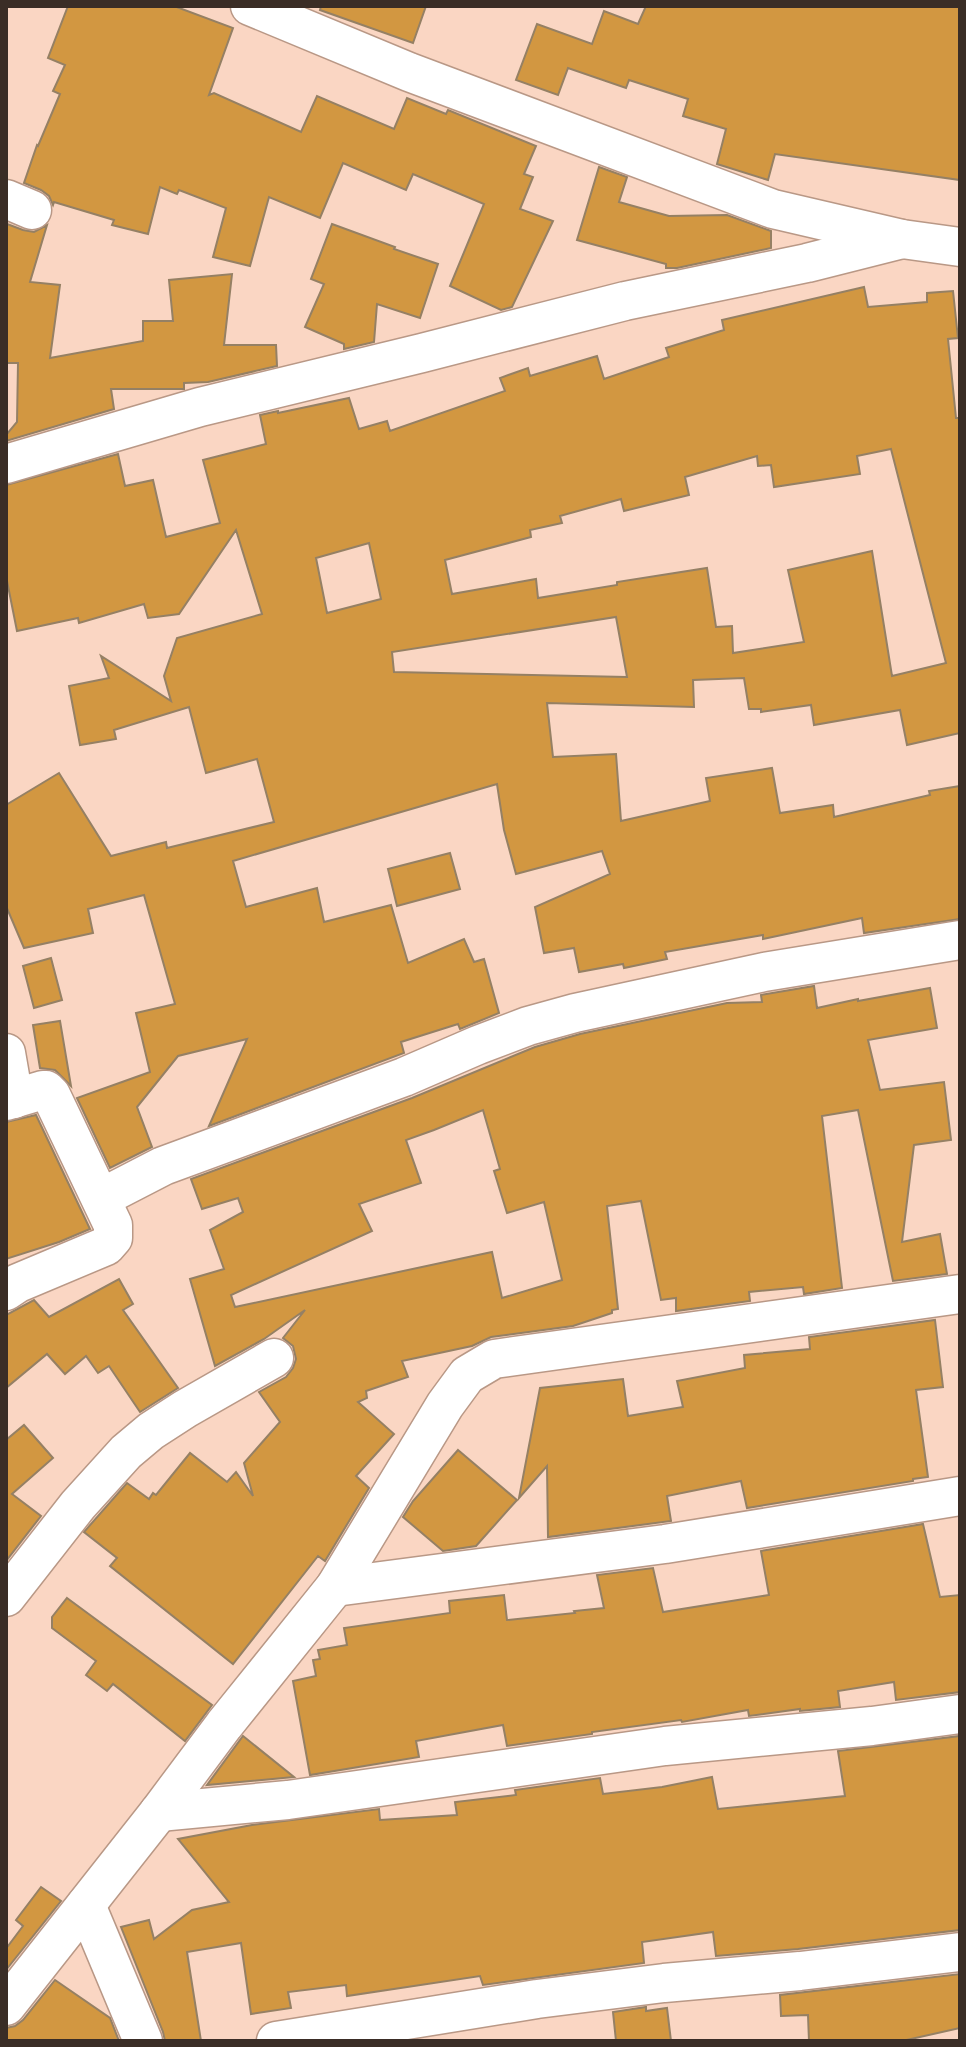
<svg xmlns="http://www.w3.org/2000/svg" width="966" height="2047" font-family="'Source Sans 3',sans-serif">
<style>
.building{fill:#d29741;stroke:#958064;stroke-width:2;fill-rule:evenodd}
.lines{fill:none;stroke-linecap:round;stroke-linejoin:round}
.minor-casing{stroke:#b99886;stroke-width:41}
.minor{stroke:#fff;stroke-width:38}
</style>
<rect width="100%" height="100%" fill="#fad6c3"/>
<g class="building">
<polygon points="68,6 174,6 233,28 209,95 214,93 301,132 317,96 394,129 407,98 446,114 448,110 536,146 524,174 533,177 520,209 553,221 512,307 501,310 450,286 484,204 413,174 406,190 343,163 320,218 269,197 250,266 213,257 226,208 179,190 177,194 160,187 148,234 112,225 114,220 54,202 53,205 49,196 41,190 24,183 37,145 38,146 60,94 53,91 65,65 48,58"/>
<polygon points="321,6 426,6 413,43 320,10"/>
<polygon points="646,6 960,6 960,180 775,154 768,180 717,164 726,129 683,116 688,99 629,80 626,88 568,68 558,95 516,80 537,24 592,44 604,11 638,24"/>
<polygon points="599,167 627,177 619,202 669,216 727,215 771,231 771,248 677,268 666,268 666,264 577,240"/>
<polygon points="7,224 23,230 34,232 47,225 30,282 60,285 50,358 143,341 143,321 173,321 169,280 232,274 224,345 276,345 277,366 208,382 184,383 184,389 111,389 114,409 6,441 6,435 17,422 18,363 6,363"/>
<polygon points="332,224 395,247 394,249 438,264 420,318 377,304 374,342 344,349 344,344 305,327 324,284 311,279"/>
<path d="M 864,287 L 868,307 L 927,302 L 927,293 L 953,291 L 958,338 L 948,339 L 956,418 L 960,418 L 960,733 L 907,745 L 900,710 L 814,725 L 811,705 L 761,712 L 761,709 L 749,709 L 744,678 L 693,680 L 694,707 L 547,703 L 553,757 L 616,754 L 621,821 L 710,801 L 706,778 L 772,768 L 780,813 L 833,805 L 834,817 L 930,795 L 929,791 L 960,786 L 960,919 L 864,933 L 862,918 L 763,939 L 763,935 L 665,952 L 667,959 L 624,968 L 623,964 L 579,972 L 574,948 L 544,953 L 535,907 L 610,874 L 602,851 L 516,874 L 504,830 L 497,784 L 233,861 L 246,907 L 317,888 L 324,922 L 391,905 L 408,963 L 464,939 L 474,962 L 484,959 L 499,1013 L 460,1029 L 458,1024 L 401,1042 L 404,1053 L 209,1126 L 247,1039 L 178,1056 L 137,1107 L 152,1147 L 110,1168 L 77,1098 L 150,1072 L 136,1013 L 175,1004 L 144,895 L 88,909 L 93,933 L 24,948 L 6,906 L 6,805 L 59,773 L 111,856 L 166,842 L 167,848 L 274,822 L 257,759 L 206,773 L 189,707 L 114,730 L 116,739 L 80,745 L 69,686 L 109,678 L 101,656 L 171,701 L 164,676 L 177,638 L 262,614 L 236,530 L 179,614 L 148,618 L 144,604 L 79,623 L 78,618 L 17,631 L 6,576 L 6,485 L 118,454 L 125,486 L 153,480 L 166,537 L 220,523 L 203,460 L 266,444 L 260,415 L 278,411 L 278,413 L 349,398 L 359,429 L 387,421 L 390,431 L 505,391 L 500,378 L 528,368 L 530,376 L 597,356 L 604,379 L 669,357 L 666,348 L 724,330 L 722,320 ZM 891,449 L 946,663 L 892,676 L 872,551 L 788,570 L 804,642 L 733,653 L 732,626 L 716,627 L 707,568 L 617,582 L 617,585 L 538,598 L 536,579 L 452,594 L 445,560 L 531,537 L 530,530 L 562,523 L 560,516 L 621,499 L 624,511 L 689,495 L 685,477 L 757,456 L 758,466 L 771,465 L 774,487 L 860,474 L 857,456 ZM 369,543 L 381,599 L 327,613 L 316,558 ZM 616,617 L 627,677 L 394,672 L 392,652 Z"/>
<polygon points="450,853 460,889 397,906 388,869"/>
<polygon points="51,958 62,1000 34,1008 23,966"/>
<path d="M 814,986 L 817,1008 L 858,999 L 858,1001 L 930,988 L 937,1028 L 868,1040 L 880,1090 L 944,1082 L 951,1140 L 914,1145 L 902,1242 L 940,1234 L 947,1274 L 893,1281 L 858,1110 L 822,1116 L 842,1288 L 804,1294 L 803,1287 L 749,1292 L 750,1301 L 676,1311 L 676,1298 L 661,1300 L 641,1201 L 607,1206 L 618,1309 L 612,1310 L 612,1313 L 573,1326 L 491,1337 L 472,1346 L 402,1361 L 408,1377 L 366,1391 L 367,1398 L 358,1402 L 394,1434 L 356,1476 L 369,1488 L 325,1561 L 318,1556 L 233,1664 L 110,1566 L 117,1558 L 84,1532 L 127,1483 L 149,1499 L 153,1493 L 156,1495 L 190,1453 L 227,1482 L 236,1472 L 253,1496 L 244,1463 L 280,1422 L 259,1392 L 286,1377 L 293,1368 L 296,1359 L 293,1346 L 283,1338 L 305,1310 L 264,1339 L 215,1366 L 190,1279 L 224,1269 L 210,1230 L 243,1212 L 238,1198 L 202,1209 L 191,1179 L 412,1098 L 535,1047 L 580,1034 L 727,1003 L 762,1002 L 761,995 ZM 483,1110 L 500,1169 L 494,1171 L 507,1213 L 544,1202 L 562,1280 L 502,1298 L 492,1252 L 235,1307 L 231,1295 L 372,1231 L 359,1204 L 421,1183 L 406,1140 L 434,1130 Z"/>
<polygon points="60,1021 71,1086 55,1070 40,1068 33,1025"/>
<polygon points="36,1115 90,1229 59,1242 6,1259 6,1122"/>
<polygon points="119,1279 133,1304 123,1310 178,1388 140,1412 109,1366 98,1373 86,1356 65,1374 47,1354 6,1388 6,1315 34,1300 49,1317"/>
<polygon points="935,1320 943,1387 916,1390 928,1477 913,1479 913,1481 747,1508 741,1481 667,1496 671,1521 548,1537 547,1466 519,1498 540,1388 623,1379 628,1416 683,1407 677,1381 745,1368 744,1355 810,1349 809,1337"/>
<polygon points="24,1425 53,1458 12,1494 41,1516 6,1561 6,1440"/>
<polygon points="458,1450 517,1500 476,1546 443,1551 403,1517 413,1501"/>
<polygon points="923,1524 940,1597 960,1595 960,1692 896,1700 894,1682 838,1691 840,1707 800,1711 800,1709 749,1716 748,1710 682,1722 681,1720 592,1732 592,1734 507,1746 503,1725 416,1741 419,1757 310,1775 293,1681 316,1676 313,1660 320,1659 318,1650 347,1645 344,1628 450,1613 449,1601 504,1595 507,1620 575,1613 574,1611 604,1608 597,1575 653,1568 663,1612 769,1595 761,1551"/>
<polygon points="67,1598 212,1705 185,1741 113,1684 107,1691 86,1675 96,1661 52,1628 52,1617"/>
<polygon points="243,1736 294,1777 207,1785"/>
<polygon points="960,1736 960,1930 798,1949 716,1956 713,1932 642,1942 644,1963 483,1985 480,1976 347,1996 346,1985 288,1992 291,2008 251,2014 241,1943 187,1952 201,2041 165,2041 163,2032 121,1927 149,1920 154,1939 192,1910 229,1902 178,1839 252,1825 379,1809 380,1820 457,1815 455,1802 516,1795 515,1790 600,1778 603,1794 662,1787 712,1777 718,1809 845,1796 838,1751"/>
<polygon points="41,1887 61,1901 6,1970 6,1945 8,1946 23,1926 16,1920"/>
<polygon points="960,1974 960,2028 902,2041 809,2041 808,2015 781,2016 780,1995"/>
<polygon points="55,1980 110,2018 119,2041 6,2041 6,2028 15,2026 23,2020"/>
<polygon points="646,2007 646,2011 667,2008 671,2041 616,2041 613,2012"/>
</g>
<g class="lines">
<defs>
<g id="minor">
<polyline points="250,6 409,72 773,209 902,239 960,247"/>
<polyline points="6,199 32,210"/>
<polyline points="6,464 200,407 422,353 625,301 807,263 902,239"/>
<polyline points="6,1053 14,1099"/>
<polyline points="6,1101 43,1090 46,1090 51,1095 113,1225 113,1238 106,1246 18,1283 6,1291"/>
<polyline points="101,1198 163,1166 404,1077 478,1045 528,1026 575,1013 764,972 960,940"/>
<polyline points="335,1587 665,1544 960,1496"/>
<polyline points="6,1597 78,1505 126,1452 151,1431 185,1409 274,1358"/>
<polyline points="159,1812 288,1800 665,1746 872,1726 960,1714"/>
<polyline points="86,1905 143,2041"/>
<polyline points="6,2006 159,1812 224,1725 335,1587 445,1405 467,1375 494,1359 960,1294"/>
<polyline points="276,2041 537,1999 664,1983 800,1971 960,1952"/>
</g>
</defs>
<use href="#minor" class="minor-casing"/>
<use href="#minor" class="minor"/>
</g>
<rect width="966" height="2047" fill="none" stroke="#3a2d26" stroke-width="16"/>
</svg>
